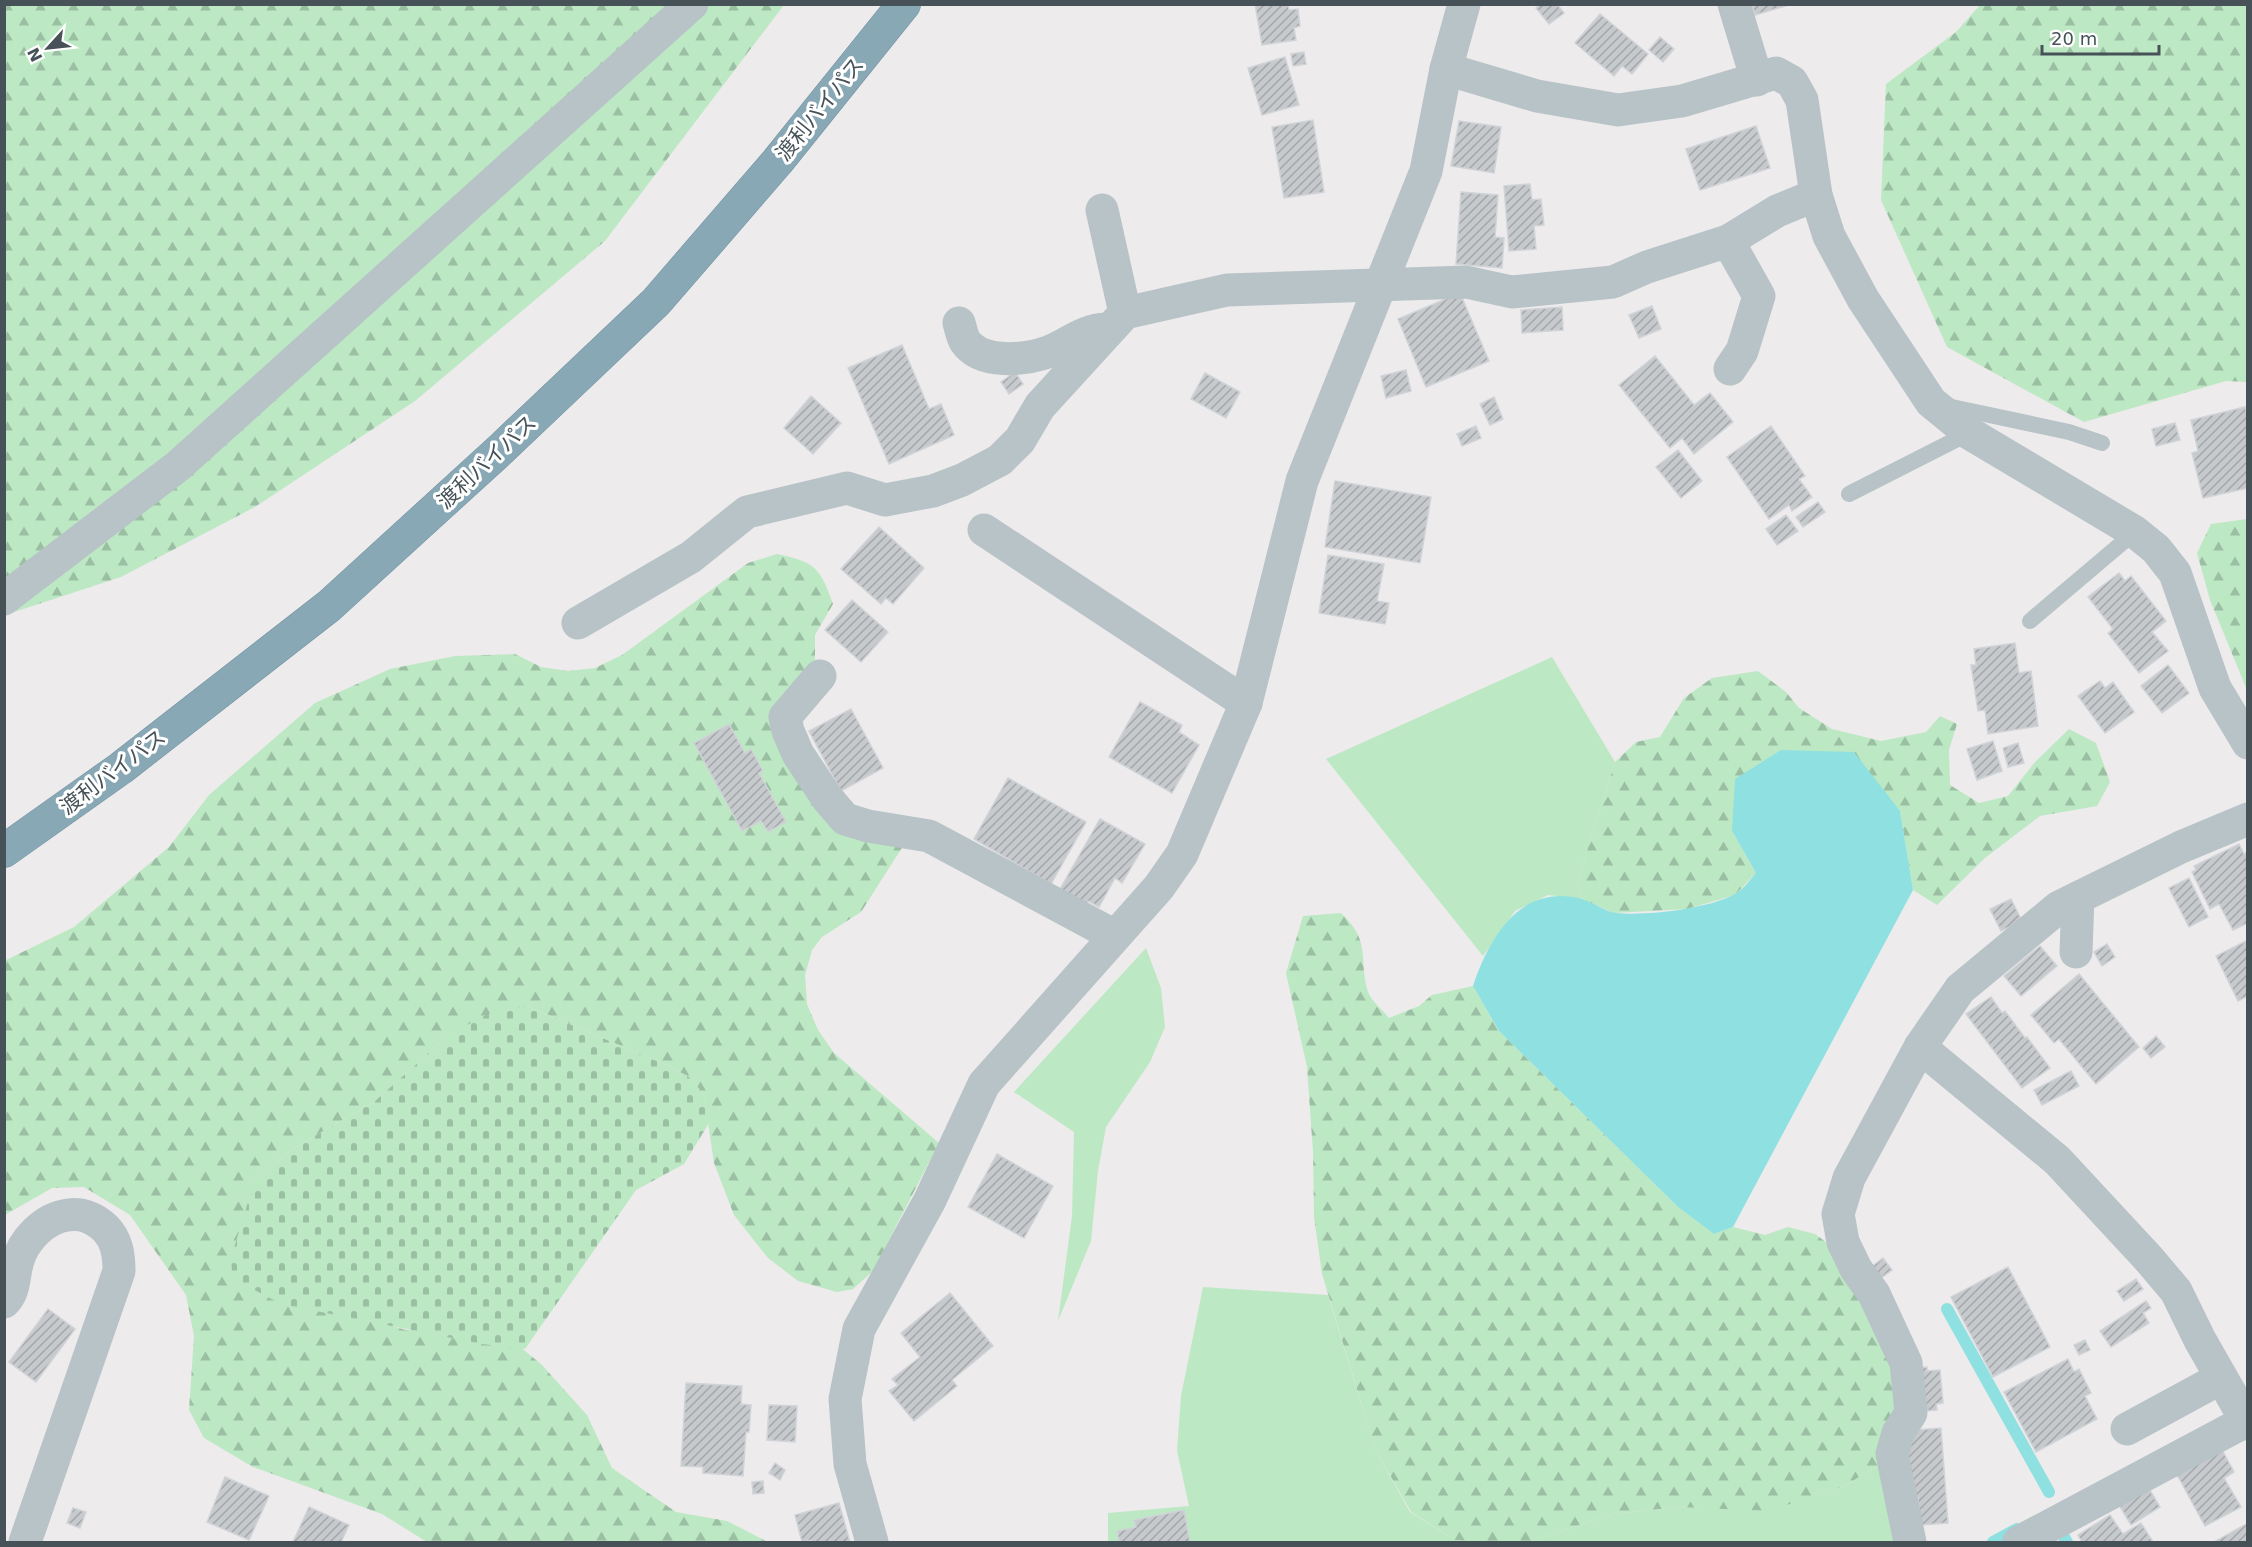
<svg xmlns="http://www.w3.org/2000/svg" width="2252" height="1547" font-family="'DejaVu Sans','Noto Sans JP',sans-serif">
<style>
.grass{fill:#bde8c4}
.forest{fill:url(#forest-firs)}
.cemetery{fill:url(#cemetery-stones)}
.water{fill:#8ee1e0}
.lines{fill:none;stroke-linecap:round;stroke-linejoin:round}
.stream{stroke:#8ee1e0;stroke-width:12}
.building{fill:url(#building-hatch);stroke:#d0d3d7;stroke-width:1.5}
.highway-casing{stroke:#7393a1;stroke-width:34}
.lane{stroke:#b8c3c7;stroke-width:16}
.street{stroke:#b8c3c7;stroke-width:33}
.highway{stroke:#88a8b6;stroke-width:33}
.labels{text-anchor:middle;stroke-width:6;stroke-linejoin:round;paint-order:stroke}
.street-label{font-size:21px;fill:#465257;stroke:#fff}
</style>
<defs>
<pattern id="forest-firs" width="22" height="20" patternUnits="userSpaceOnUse" patternTransform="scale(1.5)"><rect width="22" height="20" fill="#bde8c4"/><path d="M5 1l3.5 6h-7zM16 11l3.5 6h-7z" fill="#9bbfa2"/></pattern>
<pattern id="cemetery-stones" width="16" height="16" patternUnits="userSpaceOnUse" patternTransform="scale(1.5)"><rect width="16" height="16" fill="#bde8c4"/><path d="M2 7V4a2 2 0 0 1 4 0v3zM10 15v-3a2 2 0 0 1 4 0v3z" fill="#9bbfa2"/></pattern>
<pattern id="building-hatch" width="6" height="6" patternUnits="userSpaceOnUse" patternTransform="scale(1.5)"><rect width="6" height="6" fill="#c6cacd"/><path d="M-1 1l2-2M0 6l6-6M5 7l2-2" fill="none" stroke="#a3a7a9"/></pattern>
</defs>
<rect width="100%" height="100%" fill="#eeebec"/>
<g class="grass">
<polygon points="1552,657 1615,762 1577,883 1582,899 1548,895 1515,911 1483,956 1326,759"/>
<polygon points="1146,948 1161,988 1165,1027 1150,1062 1106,1127 1098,1171 1091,1241 1058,1321 1072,1216 1074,1132 1014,1092"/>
<polygon points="1203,1287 1328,1295 1375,1449 1410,1512 1455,1540 1473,1542 1108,1542 1108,1513 1189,1506 1177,1451 1181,1396"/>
<polygon points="1881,1464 1904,1542 1528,1542 1613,1514 1678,1507 1769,1510 1844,1486"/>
</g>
<g class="forest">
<polygon points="4,5 784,5 605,241 415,401 255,507 121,577 5,615"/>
<polygon points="1980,5 2247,5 2247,382 2226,381 2084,422 1947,347 1881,200 1886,84 1956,32"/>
<polygon points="2247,519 2248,519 2247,690 2210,600 2197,553 2211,524"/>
<path d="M 777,554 C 815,562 820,567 833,604 L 815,635 L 815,663 L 804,676 L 795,778 L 905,843 L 861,912 L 822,937 L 812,950 L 805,975 L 807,1004 L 818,1030 L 834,1053 L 939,1143 L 873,1271 L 853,1289 L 837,1292 L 798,1281 L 768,1258 L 734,1215 L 714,1163 L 704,1095 L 689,1077 L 666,1065 L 527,1006 L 450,1034 L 374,1102 L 294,1148 L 255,1179 L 324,1307 L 406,1330 L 479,1331 L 514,1342 L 541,1364 L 587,1415 L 612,1468 L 676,1512 L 727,1521 L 768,1542 L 427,1542 L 382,1514 L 253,1467 L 204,1438 L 189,1410 L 194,1336 L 186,1295 L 130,1215 L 84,1187 L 52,1188 L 5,1215 L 4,961 L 74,927 L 169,847 L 209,795 L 315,703 L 390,669 L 455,656 L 515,654 L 541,667 L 568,671 L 595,668 L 622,655 L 748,563 Z"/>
<polygon points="1758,671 1786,692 1799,708 1832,729 1881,741 1926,732 1940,716 1957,724 1949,750 1950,785 1979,803 2008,796 2035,762 2069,729 2096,743 2110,782 2097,806 2040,816 1985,858 1937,905 1913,890 1900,811 1732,831 1756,873 1735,895 1687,909 1614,913 1582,899 1577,883 1615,762 1636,742 1660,737 1684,698 1712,678"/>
<path d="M 1341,913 C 1372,942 1358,958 1368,992 C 1371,1001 1383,1010 1389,1018 L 1419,1006 L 1432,995 L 1473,986 L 1499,1031 L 1678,1207 L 1714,1234 L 1733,1227 L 1765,1235 L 1788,1227 L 1815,1234 L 1841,1253 L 1874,1297 L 1908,1410 L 1881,1464 L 1844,1486 L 1769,1511 L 1678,1507 L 1613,1514 L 1528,1542 L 1473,1542 L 1455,1540 L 1411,1512 L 1375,1449 L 1322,1274 L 1314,1217 L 1313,1152 L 1307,1067 L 1286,973 L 1303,916 Z"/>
</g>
<polygon class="cemetery" points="527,1006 666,1065 689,1077 704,1095 709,1123 684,1164 636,1190 525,1349 482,1344 281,1304 241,1283 232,1271 231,1258 255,1179 294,1148 374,1102 450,1034 492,1012"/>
<path class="water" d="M 1781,750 L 1854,752 L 1900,811 L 1913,890 L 1733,1227 L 1714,1234 L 1678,1207 L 1499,1031 L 1473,986 C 1490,936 1521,883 1582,899 C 1593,902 1604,911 1616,913 C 1646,916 1706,909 1733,895 C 1742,891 1750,880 1756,873 L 1732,831 L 1735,779 Z"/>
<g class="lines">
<g class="stream">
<polyline points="1947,1309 2049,1492"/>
<polyline points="2064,1537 2067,1542"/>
<polyline points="1993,1542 2017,1529"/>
</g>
</g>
<g class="building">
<polygon points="1255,4 1288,4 1289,10 1298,9 1300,26 1294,28 1296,40 1262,45"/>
<polygon points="1541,4 1557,4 1564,13 1549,24 1536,8"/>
<polygon points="1752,4 1792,4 1755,15"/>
<polygon points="1600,14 1648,54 1632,74 1622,66 1614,76 1575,43"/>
<polygon points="1660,37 1674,49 1663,62 1649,50"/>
<polygon points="1304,52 1306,64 1293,66 1291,54"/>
<polygon points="1285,57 1299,105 1262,115 1248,68"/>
<polygon points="1313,120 1324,192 1284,198 1272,127"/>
<polygon points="1459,121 1501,127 1494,173 1451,166"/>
<polygon points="1756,126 1770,168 1700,190 1686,149"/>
<polygon points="1530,184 1532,200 1541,199 1544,225 1534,226 1536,249 1509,251 1504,186"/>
<polygon points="1461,192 1498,195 1495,237 1504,238 1502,268 1456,264"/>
<polygon points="1460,293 1489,361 1426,387 1398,319"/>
<polygon points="1652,306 1661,329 1639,338 1629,315"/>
<polygon points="1562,307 1563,330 1522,333 1521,310"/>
<polygon points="902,345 929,409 941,404 954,435 889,464 848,368"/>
<polygon points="1655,356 1694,405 1710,393 1733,422 1694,454 1682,438 1670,448 1619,385"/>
<polygon points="1406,370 1411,391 1386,398 1381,376"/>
<polygon points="1015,372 1023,384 1009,394 1001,382"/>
<polygon points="1205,373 1240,392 1226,418 1191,399"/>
<polygon points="811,396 841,423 813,454 784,428"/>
<polygon points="1494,397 1503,419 1490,425 1480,404"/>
<polygon points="2245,407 2248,417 2248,488 2203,498 2192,453 2198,451 2191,420"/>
<polygon points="2175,423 2180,440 2156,446 2152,429"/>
<polygon points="1476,426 1481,438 1462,446 1457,434"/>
<polygon points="1771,426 1805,476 1799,479 1812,497 1792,511 1789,505 1769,519 1727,457"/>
<polygon points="1678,450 1702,481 1681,498 1656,467"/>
<polygon points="1335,481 1431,497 1420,563 1325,547"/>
<polygon points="1818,502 1825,512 1803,527 1796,517"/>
<polygon points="1786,515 1798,531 1777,545 1766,529"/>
<polygon points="879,527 924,568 893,604 886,598 881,604 841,569"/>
<polygon points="1328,555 1384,564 1377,601 1389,603 1385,624 1319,613"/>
<polygon points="2119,573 2125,581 2131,576 2166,621 2152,632 2168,651 2139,673 2108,633 2113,629 2088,597"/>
<polygon points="852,600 888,632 861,662 825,630"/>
<polygon points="2015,643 2019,673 2031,671 2038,726 1988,734 1985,710 1978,711 1971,665 1976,665 1974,649"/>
<polygon points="2168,665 2189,693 2162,713 2141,686"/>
<polygon points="2100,681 2105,688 2113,682 2134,712 2105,733 2078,696"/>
<polygon points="1140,702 1182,725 1179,732 1199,745 1172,793 1109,757"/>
<polygon points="851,709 883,768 841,791 809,731"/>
<polygon points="729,724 745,753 751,749 763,771 759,773 786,822 768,832 761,821 742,831 694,743"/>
<polygon points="1993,741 2002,771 1977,780 1967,749"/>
<polygon points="2018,743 2024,763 2008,767 2003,748"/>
<polygon points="1008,778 1086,822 1051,884 974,839"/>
<polygon points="1100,819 1145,844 1122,883 1115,878 1099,907 1088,901 1085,905 1059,891"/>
<polygon points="2239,844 2244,854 2248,852 2248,923 2233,930 2219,904 2210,909 2192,872 2196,870 2194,866"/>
<polygon points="2189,878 2208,917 2189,927 2169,888"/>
<polygon points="2011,899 2022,921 2001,931 1990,909"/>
<polygon points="2248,940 2248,996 2238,1001 2216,956"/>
<polygon points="2107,944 2115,957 2102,966 2094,952"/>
<polygon points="2040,946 2057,966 2021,996 2004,976"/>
<polygon points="2079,974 2139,1047 2096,1084 2059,1039 2054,1043 2031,1015"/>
<polygon points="1991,997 2002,1013 2005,1011 2025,1038 2027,1037 2050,1068 2022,1088 1966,1014"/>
<polygon points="2156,1036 2165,1047 2151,1058 2143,1048"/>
<polygon points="2071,1071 2079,1086 2042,1105 2034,1090"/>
<polygon points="997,1154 1053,1186 1024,1238 968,1207"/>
<polygon points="1883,1258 1892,1270 1870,1286 1862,1274"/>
<polygon points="2008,1267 2050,1347 1993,1377 1951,1297"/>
<polygon points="2136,1279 2143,1289 2124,1301 2117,1291"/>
<polygon points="950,1293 993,1346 952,1380 957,1386 914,1421 889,1391 898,1385 892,1379 920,1357 901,1333"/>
<polygon points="2146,1301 2151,1308 2143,1313 2149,1323 2111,1347 2100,1331"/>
<polygon points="48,1309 75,1329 36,1382 9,1362"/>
<polygon points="2085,1340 2090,1350 2079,1355 2074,1345"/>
<polygon points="2068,1359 2074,1372 2079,1369 2091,1393 2085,1396 2097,1419 2036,1452 2004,1392"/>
<polygon points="1927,1367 1927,1371 1940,1370 1943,1403 1936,1404 1937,1410 1912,1412 1910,1368"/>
<polygon points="686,1383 742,1386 741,1404 751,1405 749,1432 746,1432 743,1476 703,1473 703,1467 681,1466"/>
<polygon points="769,1405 797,1406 795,1442 767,1440"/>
<polygon points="1941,1428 1948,1523 1920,1525 1918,1497 1905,1498 1901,1431"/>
<polygon points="2220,1446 2234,1472 2224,1478 2241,1507 2205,1526 2175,1471"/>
<polygon points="775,1463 785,1470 780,1480 769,1473"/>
<polygon points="225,1477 269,1496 249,1540 207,1522"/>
<polygon points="763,1481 764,1493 753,1494 752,1482"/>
<polygon points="2148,1487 2160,1507 2131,1525 2119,1505"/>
<polygon points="839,1503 850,1542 812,1542 811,1540 802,1542 795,1515"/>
<polygon points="309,1507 349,1525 341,1542 293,1542"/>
<polygon points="73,1508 86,1512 80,1528 67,1523"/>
<polygon points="1184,1510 1190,1542 1119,1542 1117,1531 1136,1527 1134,1520"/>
<polygon points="2110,1515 2123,1534 2141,1523 2153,1542 2082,1542 2078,1535"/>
<polygon points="2248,1523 2248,1542 2214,1542"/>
</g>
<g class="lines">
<defs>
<polyline id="highway" points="4,851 121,768 329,606 500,450 656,302 777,162 904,4"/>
</defs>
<use href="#highway" class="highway-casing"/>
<g class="lane">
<polyline points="1947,406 2069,432 2102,443"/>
<polyline points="1849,494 1969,433"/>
<polyline points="2030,621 2135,532"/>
</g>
<g class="street">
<polyline points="1734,4 1757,80"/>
<polyline points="1446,69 1537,96 1618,110 1682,101 1776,73 1792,82 1802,100 1816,195 1829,236 1863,299 1931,402 1969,433 2135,532 2156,549 2175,573 2215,688 2248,743"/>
<polyline points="1102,210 1125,313"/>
<polyline points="1728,241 1759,296 1742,351 1730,369"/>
<path d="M 959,323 C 961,329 962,336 965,341 C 981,365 1025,360 1048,352 C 1070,344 1081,330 1107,329"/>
<polyline points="984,530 1246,703"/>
<polyline points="4,599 178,466 692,4"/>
<polyline points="578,623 691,557 747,512 847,488 885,500 933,491 962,480 1000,460 1020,440 1040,406 1125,313 1227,290 1466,282 1512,292 1613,282 1647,267 1728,241 1777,211 1816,195"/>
<polyline points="820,676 785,717 788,731 798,754 827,798 845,819 868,826 929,836 1115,936"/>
<polyline points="2248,819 2181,847 2059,907 1960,989 1920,1047 2057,1160 2148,1258 2176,1291 2200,1340 2248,1424"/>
<polyline points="2076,952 2078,898"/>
<path d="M 4,1302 C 15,1291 13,1279 17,1264 C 22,1241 44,1218 68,1215 C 83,1213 94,1218 105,1228 C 117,1240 119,1255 119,1271 L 25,1542"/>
<polyline points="2127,1429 2221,1378"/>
<polyline points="872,1542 850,1464 845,1399 859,1329 930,1200 984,1084 1159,887 1182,854 1246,703 1302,481 1426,171 1446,69 1464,4"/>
<polyline points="1910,1542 1892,1454 1898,1433 1911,1413 1906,1363 1874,1294 1856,1269 1843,1242 1838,1214 1849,1178 1920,1047"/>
<polyline points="2019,1542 2248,1420"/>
</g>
<use href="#highway" class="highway"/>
</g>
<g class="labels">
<g class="street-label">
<text transform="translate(820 109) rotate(-51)" y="7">渡利バイパス</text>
<text transform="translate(487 462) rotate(-43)" y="7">渡利バイパス</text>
<text transform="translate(113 772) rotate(-37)" y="7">渡利バイパス</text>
</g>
</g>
<rect width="2252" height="1547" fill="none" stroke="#465257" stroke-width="12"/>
<g transform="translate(48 48) rotate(243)" stroke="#ffffff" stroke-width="4.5" paint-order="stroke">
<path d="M0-4.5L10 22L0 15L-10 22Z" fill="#465257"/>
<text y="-9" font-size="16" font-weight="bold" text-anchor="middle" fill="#465257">N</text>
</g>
<path d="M2042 45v9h117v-9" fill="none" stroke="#465257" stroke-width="3"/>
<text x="2051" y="45" font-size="18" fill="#465257" stroke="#ffffff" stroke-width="4.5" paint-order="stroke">20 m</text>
</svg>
